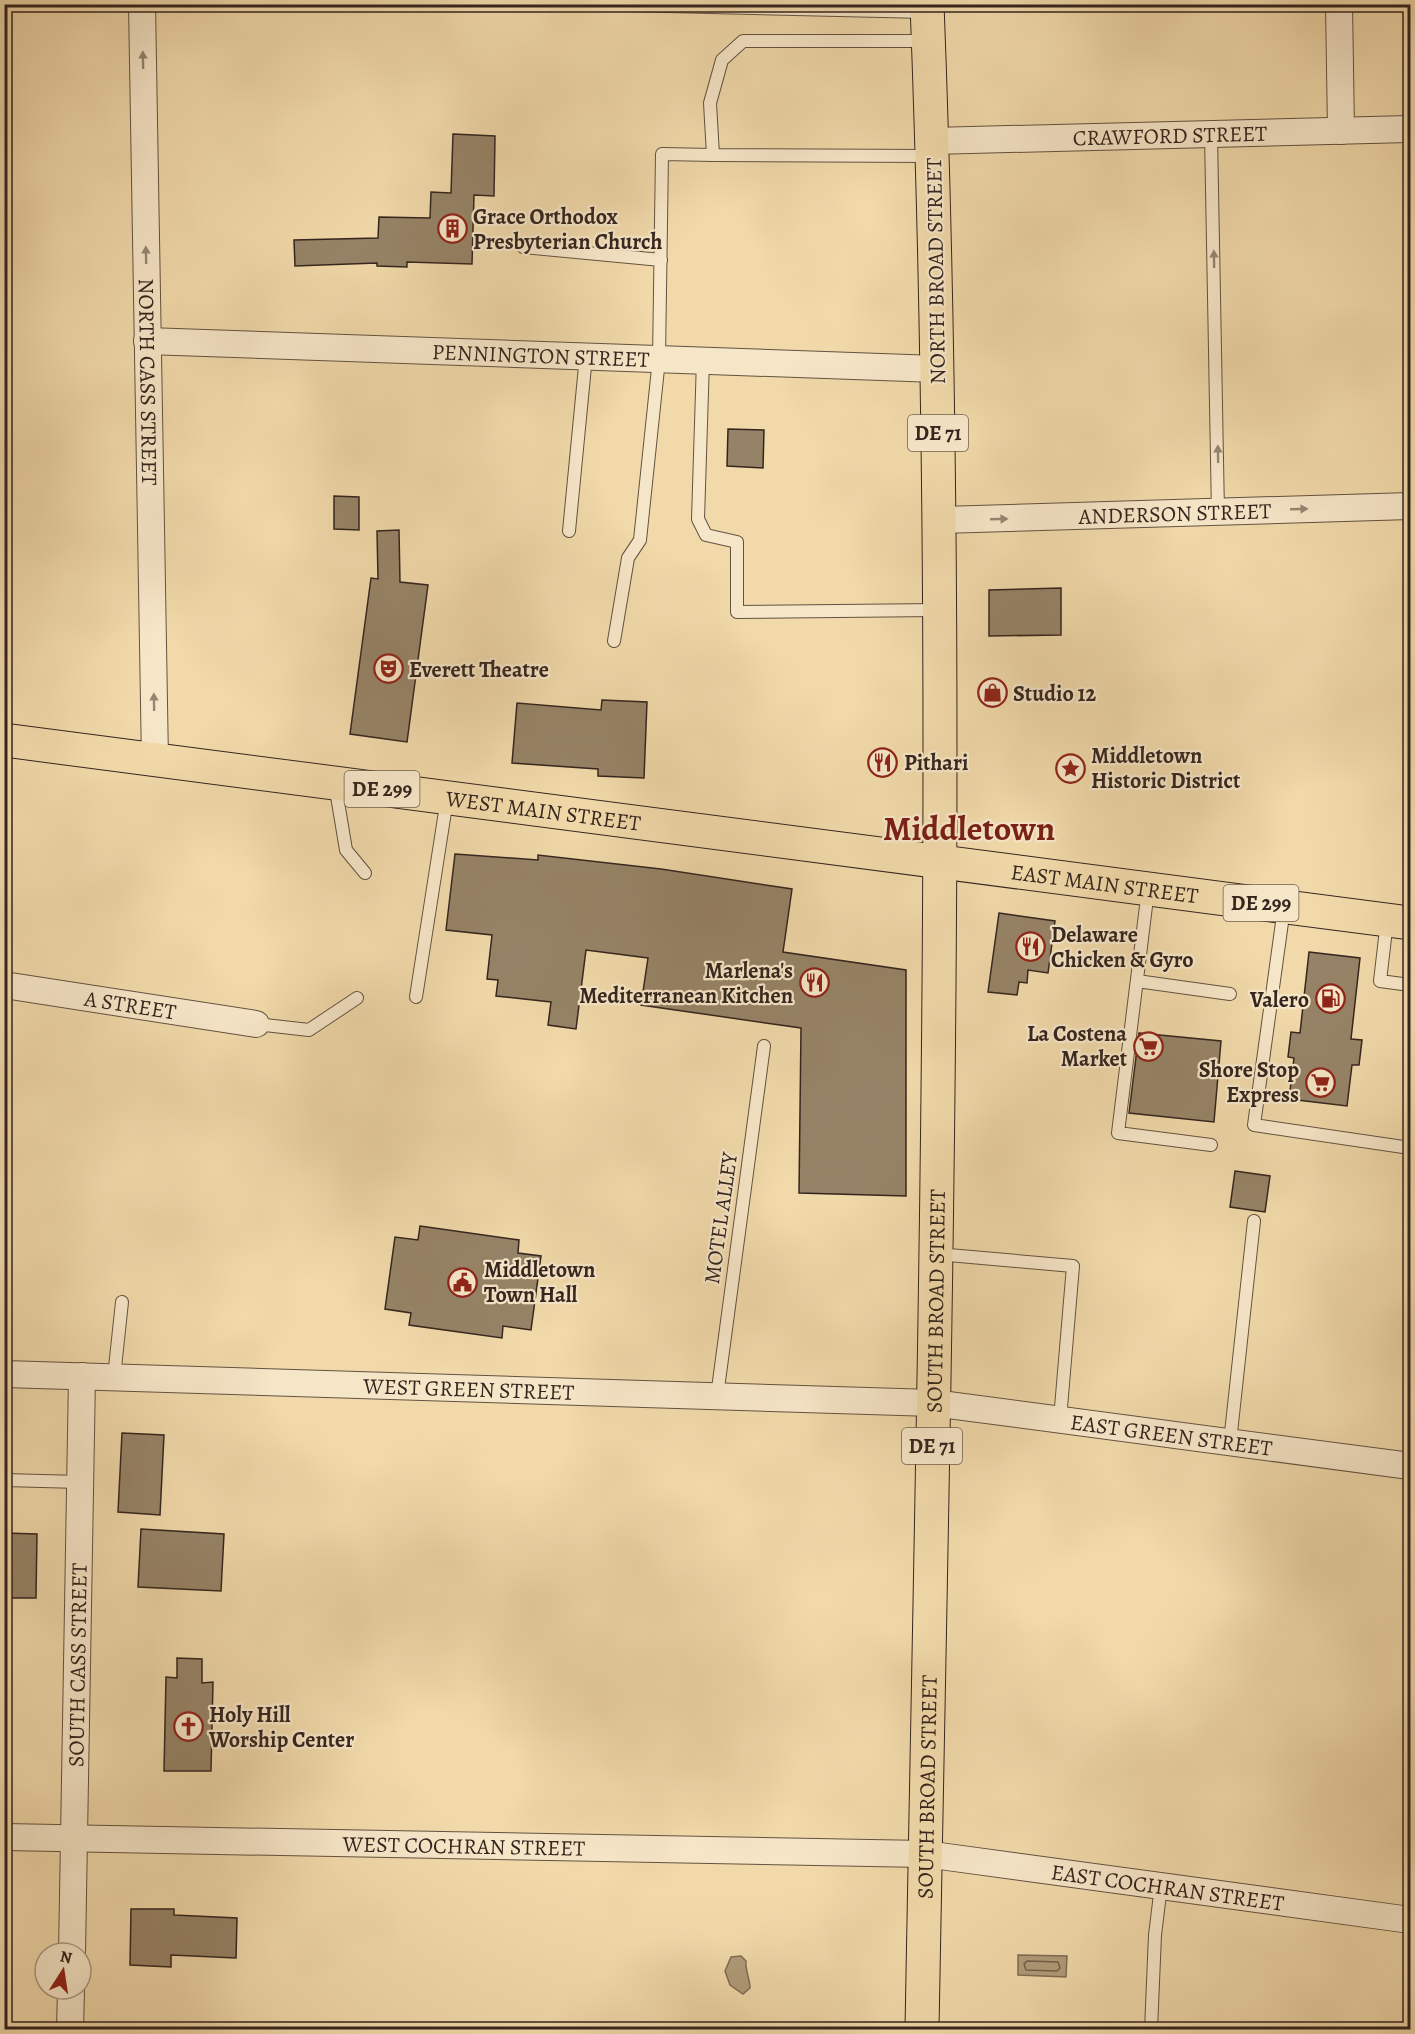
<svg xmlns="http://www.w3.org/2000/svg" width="1415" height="2034" font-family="Alegreya,serif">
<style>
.water{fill:#b19c7a;stroke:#7f6c55;stroke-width:1.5}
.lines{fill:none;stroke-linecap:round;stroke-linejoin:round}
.shore{stroke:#72604c;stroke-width:1.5}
.building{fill:#968367;stroke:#34251e;stroke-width:1.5}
.service-casing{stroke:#635241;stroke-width:14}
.minor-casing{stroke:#635241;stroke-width:28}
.primary-casing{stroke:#34251e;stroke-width:35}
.service{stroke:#f6e6c8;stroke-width:12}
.minor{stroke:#f6e6c8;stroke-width:26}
.primary{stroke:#f1d9aa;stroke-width:33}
.oneway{fill:#958673}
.labels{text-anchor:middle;stroke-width:4.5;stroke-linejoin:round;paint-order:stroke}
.shield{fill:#f6e6c8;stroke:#6e5f51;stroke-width:1.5}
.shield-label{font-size:21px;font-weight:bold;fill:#34251e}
.street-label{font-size:22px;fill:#34251e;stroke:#f6e6c8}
.poi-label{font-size:22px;font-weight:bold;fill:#34251e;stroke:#f6e6c8;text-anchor:start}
.town-label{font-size:34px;font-weight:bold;fill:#7a1f14;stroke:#f6e6c8}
</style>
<rect width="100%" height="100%" fill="#f1d9aa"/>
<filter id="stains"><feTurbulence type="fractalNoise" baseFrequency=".00333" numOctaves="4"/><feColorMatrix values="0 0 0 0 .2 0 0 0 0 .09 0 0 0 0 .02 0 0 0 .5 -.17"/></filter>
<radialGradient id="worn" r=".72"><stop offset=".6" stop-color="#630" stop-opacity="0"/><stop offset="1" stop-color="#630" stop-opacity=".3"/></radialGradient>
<g class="water">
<polygon points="1018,1955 1067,1956 1066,1977 1018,1975"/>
<path d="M 741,1956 L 746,1961 C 745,1971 750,1979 750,1988 L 743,1994 L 730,1985 L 725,1971 L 731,1957 Z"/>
</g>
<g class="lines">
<polygon class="shore" points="1027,1961 1058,1962 1060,1968 1057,1971 1026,1970 1024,1964"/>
</g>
<g class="building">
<polygon points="453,134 495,136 494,196 474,195 472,264 407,262 407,267 377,266 377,263 295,266 294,240 378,238 379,217 430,218 431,192 451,193"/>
<polygon points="728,429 764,430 763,468 727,466"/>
<polygon points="334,496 359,497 359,530 334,529"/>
<polygon points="399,530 400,582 428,585 407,742 350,734 371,578 378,579 377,531"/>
<polygon points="1061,588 1061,635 989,636 989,590"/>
<polygon points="602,700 647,702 644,778 598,776 598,769 512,763 517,703 601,710"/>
<polygon points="455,854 538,860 538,855 661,869 792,889 783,952 906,970 906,1196 799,1193 801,1028 641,1005 648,958 586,950 576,1029 548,1025 551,1002 496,996 498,980 487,979 492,935 446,930"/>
<polygon points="999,913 1055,921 1048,973 1028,970 1027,983 1019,982 1017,995 988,992"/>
<polygon points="1309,952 1360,958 1351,1039 1362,1040 1359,1065 1352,1065 1347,1106 1289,1099 1294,1058 1288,1057 1291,1032 1300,1033"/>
<polygon points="1139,1033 1221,1041 1214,1122 1129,1113"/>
<polygon points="1235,1171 1270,1176 1265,1212 1230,1207"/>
<polygon points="420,1226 519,1240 518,1253 541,1256 531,1330 503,1326 502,1338 409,1325 411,1313 385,1309 395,1237 418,1240"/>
<polygon points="122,1433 164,1435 160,1515 118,1512"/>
<polygon points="141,1529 224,1534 221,1591 138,1587"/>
<polygon points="4,1533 37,1534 36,1598 4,1598"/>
<polygon points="177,1658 202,1659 202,1683 213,1682 211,1771 164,1771 166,1677 177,1678"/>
<polygon points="131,1909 174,1909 174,1915 237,1918 236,1958 171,1955 171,1967 130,1965"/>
</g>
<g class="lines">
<defs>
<g id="service">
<polyline points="582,4 925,12"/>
<polyline points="927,41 743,41 722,60 710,103 713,155 931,156"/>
<polyline points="1211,134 1218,513"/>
<polyline points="523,247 661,260"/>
<polyline points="703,360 698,519 706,535 737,542 737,612 938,610"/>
<polyline points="569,531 586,356"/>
<polyline points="614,641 628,558 640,540 659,359 662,154 713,155"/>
<polyline points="335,784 346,850 365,873"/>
<polyline points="1148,890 1118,1133 1211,1145"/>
<polyline points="1284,908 1254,1125 1410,1148"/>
<polyline points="1387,921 1380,981 1410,985"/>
<polyline points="1137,981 1230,994"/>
<polyline points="416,997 447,799"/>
<polyline points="256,1024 309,1030 357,998"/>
<polyline points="937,1254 1073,1266 1060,1419"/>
<polyline points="114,1377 122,1302"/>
<polyline points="717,1396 764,1046"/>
<polyline points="1230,1442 1254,1221"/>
<polyline points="4,1480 80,1482"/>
<polyline points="1151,2030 1155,1935 1161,1886"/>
</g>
<g id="minor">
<path id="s1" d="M 142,4 L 155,761"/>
<polyline points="1339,4 1341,131"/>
<path id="s2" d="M 932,141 L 1410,129"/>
<path id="s3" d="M 147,341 L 937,369"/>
<path id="s4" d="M 941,520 L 1410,506"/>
<path id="s5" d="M 4,985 L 256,1024"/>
<path id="s6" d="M 4,1374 L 933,1403 L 1410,1466"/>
<path id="s7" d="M 4,1837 L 925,1854 L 1410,1920"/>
<path id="s8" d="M 72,1953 L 82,1376"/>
<polyline points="70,2030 71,1989"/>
</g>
<g id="primary">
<path id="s9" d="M 4,740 L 1410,923"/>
<path id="s10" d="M 922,2030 C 934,1354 953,680 927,4"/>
</g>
</defs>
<use href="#service" class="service-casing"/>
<use href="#minor" class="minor-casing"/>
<use href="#primary" class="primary-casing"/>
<use href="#service" class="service"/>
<use href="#minor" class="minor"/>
<use href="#primary" class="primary"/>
</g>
<defs><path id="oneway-solid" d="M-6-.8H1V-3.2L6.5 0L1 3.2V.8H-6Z" transform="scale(1.5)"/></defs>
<g class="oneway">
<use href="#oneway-solid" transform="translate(143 60) rotate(-91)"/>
<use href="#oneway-solid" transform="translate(146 255) rotate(-91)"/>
<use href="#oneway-solid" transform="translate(1214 259) rotate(-91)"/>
<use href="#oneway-solid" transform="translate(1218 454) rotate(-91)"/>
<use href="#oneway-solid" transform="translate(1299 509) rotate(-2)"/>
<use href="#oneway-solid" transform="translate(999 519) rotate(-2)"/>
<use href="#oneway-solid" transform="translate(154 702) rotate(-91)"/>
</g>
<defs>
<symbol id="building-ring" viewBox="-11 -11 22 22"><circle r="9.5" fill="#f6e6c8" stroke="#8f2418" stroke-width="1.5"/><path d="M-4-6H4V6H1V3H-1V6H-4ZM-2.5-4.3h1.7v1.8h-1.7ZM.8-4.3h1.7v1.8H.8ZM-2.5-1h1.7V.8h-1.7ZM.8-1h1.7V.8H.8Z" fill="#8f2418"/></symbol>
<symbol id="theatre-ring" viewBox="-11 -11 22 22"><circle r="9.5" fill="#f6e6c8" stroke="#8f2418" stroke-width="1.5"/><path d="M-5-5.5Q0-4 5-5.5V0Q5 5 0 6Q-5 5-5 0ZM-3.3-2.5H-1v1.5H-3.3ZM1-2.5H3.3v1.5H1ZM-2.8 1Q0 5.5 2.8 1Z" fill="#8f2418"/></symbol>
<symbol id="shop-ring" viewBox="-11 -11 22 22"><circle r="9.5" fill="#f6e6c8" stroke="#8f2418" stroke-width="1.5"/><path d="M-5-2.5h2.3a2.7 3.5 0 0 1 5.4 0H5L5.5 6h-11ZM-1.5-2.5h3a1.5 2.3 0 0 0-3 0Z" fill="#8f2418"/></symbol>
<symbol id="restaurant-ring" viewBox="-11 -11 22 22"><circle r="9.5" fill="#f6e6c8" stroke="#8f2418" stroke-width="1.5"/><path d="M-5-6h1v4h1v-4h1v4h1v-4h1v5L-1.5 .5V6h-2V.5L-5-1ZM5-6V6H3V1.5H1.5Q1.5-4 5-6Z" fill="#8f2418"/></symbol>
<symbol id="sight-ring" viewBox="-11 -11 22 22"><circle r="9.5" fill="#f6e6c8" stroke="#8f2418" stroke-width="1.5"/><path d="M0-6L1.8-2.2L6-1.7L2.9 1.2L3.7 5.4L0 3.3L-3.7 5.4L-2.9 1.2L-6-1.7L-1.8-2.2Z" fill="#8f2418"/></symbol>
<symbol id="fuel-ring" viewBox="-11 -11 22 22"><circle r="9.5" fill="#f6e6c8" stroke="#8f2418" stroke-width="1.5"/><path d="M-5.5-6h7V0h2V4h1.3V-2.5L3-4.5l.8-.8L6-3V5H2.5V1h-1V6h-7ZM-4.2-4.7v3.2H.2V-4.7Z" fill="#8f2418"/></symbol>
<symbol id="supermarket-ring" viewBox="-11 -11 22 22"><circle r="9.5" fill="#f6e6c8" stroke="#8f2418" stroke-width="1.5"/><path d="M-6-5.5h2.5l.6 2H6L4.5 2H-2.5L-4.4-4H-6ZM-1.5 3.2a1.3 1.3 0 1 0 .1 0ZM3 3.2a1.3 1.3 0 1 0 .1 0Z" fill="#8f2418"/></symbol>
<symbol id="civic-ring" viewBox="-11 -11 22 22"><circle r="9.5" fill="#f6e6c8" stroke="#8f2418" stroke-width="1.5"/><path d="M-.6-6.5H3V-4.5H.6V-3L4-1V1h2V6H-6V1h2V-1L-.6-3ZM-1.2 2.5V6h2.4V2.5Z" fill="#8f2418"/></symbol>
<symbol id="church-ring" viewBox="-11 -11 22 22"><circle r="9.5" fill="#f6e6c8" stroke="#8f2418" stroke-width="1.5"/><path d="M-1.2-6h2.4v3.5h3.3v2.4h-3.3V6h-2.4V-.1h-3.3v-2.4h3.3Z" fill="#8f2418"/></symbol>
</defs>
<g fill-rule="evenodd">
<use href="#building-ring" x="436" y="212" width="33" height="33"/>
<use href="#theatre-ring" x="372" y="652" width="33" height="33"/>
<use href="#shop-ring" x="976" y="676" width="33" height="33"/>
<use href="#restaurant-ring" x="866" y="746" width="33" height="33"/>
<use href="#sight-ring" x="1054" y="752" width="33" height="33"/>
<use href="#restaurant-ring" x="1014" y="930" width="33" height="33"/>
<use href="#restaurant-ring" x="798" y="966" width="33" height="33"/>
<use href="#fuel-ring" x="1314" y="982" width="33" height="33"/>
<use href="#supermarket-ring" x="1132" y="1030" width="33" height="33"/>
<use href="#supermarket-ring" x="1304" y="1066" width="33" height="33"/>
<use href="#civic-ring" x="446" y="1266" width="33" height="33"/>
<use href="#church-ring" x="172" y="1710" width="33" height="33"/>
</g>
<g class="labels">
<g class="shield">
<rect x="908" y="415" width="60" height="36" rx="4.5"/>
<rect x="344.5" y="771" width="75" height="36" rx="4.5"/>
<rect x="1223.5" y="885" width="75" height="36" rx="4.5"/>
<rect x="902" y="1428" width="60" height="36" rx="4.5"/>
</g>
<g class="shield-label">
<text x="938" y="440">DE 71</text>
<text x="382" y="796">DE 299</text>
<text x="1261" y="910">DE 299</text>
<text x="932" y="1453">DE 71</text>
</g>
<g class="street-label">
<text dy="8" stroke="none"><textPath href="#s2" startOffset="238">CRAWFORD STREET</textPath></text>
<text transform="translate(935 271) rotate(-91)" y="8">NORTH BROAD STREET</text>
<text dy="8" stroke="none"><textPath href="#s3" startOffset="394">PENNINGTON STREET</textPath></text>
<text dy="8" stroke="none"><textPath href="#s1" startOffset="378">NORTH CASS STREET</textPath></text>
<text dy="8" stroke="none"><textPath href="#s4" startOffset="234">ANDERSON STREET</textPath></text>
<text dy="8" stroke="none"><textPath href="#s9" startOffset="544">WEST MAIN STREET</textPath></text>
<text dy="8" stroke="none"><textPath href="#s9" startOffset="1110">EAST MAIN STREET</textPath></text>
<text dy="8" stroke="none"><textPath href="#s5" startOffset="128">A STREET</textPath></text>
<text transform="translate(720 1218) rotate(-82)" y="8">MOTEL ALLEY</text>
<text dy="8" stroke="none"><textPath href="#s10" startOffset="729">SOUTH BROAD STREET</textPath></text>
<text dy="8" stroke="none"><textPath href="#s6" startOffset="465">WEST GREEN STREET</textPath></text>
<text dy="8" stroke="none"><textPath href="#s6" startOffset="1170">EAST GREEN STREET</textPath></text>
<text dy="8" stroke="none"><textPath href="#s8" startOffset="288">SOUTH CASS STREET</textPath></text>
<text dy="8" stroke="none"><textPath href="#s10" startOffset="243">SOUTH BROAD STREET</textPath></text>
<text dy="8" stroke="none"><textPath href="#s7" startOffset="460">WEST COCHRAN STREET</textPath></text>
<text dy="8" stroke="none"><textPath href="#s7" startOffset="1166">EAST COCHRAN STREET</textPath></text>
</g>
<g class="poi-label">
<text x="473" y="224">Grace Orthodox<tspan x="473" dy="25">Presbyterian Church</tspan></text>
<text x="409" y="677">Everett Theatre</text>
<text x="1013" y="701">Studio 12</text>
<text x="1091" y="763">Middletown<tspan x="1091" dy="25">Historic District</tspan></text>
<text x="904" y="770">Pithari</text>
<text x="1051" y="942">Delaware<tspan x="1051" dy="25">Chicken &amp; Gyro</tspan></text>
<text x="793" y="978" text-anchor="end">Marlena's<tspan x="793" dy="25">Mediterranean Kitchen</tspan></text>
<text x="1309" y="1007" text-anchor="end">Valero</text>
<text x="1127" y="1041" text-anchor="end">La Costena<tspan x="1127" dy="25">Market</tspan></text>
<text x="1299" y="1077" text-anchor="end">Shore Stop<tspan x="1299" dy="25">Express</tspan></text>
<text x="484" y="1277">Middletown<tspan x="484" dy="25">Town Hall</tspan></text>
<text x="209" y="1722">Holy Hill<tspan x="209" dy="25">Worship Center</tspan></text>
</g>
<g class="town-label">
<text x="969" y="840">Middletown</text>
</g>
</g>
<rect width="1415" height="2034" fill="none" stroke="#f1d9aa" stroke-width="24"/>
<rect x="6" y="6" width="1403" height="2022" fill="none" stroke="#34251e" stroke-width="3"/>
<rect x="12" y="12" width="1391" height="2010" fill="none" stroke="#34251e" stroke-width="1.5"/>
<g transform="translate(63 1971) rotate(12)"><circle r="28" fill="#f6e6c8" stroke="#a89984" stroke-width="1.5"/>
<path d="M0-4.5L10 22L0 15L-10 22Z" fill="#8f2418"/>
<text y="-9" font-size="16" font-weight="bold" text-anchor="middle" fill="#34251e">N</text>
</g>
<rect width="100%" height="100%" filter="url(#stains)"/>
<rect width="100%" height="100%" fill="url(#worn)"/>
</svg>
